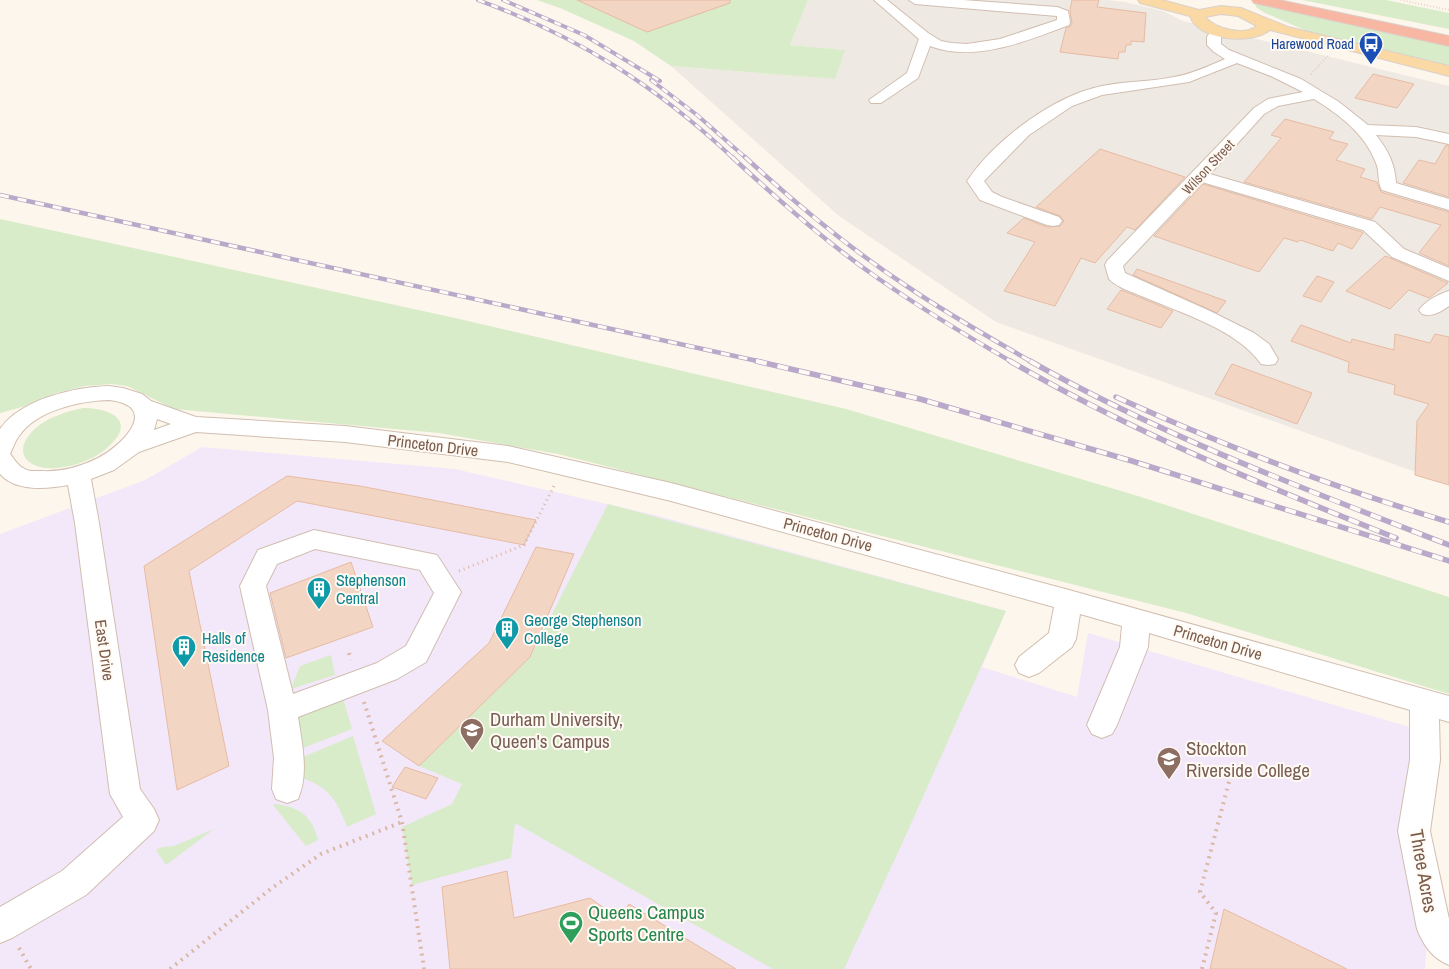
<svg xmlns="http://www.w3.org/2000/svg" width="1449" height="969" font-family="'Archivo Narrow',sans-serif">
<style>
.industrial{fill:#efe9e4}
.education{fill:#f3e8fa}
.green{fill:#d8ecc9}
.building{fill:#f3d5c3;stroke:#e6bba3}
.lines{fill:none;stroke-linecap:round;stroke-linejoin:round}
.minor-casing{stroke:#d1beb0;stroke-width:2}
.major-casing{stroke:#dad1cd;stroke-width:2}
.highway-casing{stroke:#dad1cd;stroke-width:2}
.path-far2{stroke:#d9b8a5;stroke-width:2;stroke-dasharray:0.5 2.5;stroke-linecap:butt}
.path-far1{stroke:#d9b8a5;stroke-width:3;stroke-dasharray:1 4;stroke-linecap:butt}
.path{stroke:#d9b8a5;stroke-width:4;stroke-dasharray:2 5;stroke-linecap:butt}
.minor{fill:#fff;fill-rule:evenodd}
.major{fill:#fbd9a5;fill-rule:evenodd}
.highway{fill:#f7b7a3;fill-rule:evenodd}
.rail-far2-casing{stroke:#b9a8c9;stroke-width:4}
.rail-far1-casing{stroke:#b9a8c9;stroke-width:4.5}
.rail-casing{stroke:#b9a8c9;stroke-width:5.5}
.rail-far2{stroke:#fffaf3;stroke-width:2.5;stroke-dasharray:7;stroke-linecap:butt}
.rail-far1{stroke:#fffaf3;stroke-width:3;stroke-dasharray:9;stroke-linecap:butt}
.rail{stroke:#fffaf3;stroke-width:4;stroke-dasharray:11;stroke-linecap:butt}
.labels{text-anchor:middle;stroke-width:4;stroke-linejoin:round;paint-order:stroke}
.far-transit-label{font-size:14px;fill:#164399;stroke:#fffaf3;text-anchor:end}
.far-street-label{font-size:14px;fill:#7a5c4d;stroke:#fffaf3}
.street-label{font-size:16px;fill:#7a5c4d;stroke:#fffaf3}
.culture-label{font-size:16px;fill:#0d838f;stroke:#fffaf3;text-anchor:start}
.near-education-label{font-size:19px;fill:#785e54;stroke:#fffaf3;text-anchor:start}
.near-street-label{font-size:19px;fill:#7a5c4d;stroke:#fffaf3}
.near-leisure-label{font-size:19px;fill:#27864d;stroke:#fffaf3;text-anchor:start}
</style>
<rect width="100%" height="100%" fill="#fdf6ec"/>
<polygon class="industrial" points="808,0 1107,0 1125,2 1163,11 1183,21 1449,86 1449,484 996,322 839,216 671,66 835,79 844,50 790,45"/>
<polygon class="education" points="202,447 455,469 655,515 1006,611 982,667 1077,697 1088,633 1413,728 1401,832 1427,943 1425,969 0,969 0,534 145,480"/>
<g class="green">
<polygon points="537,0 808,0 790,45 845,50 835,79 671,66 634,41 560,8"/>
<polygon points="1302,0 1386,0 1449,13 1449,29"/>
<polygon points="1255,3 1449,45 1449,67 1309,32 1263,12 1256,7"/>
<polygon points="0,219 455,318 846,409 1138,496 1449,597 1449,694 1186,613 558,454 439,433 174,409 127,386 111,384 85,386 56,393 22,407 0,413"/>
<path d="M 83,408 C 112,408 138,422 107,448 C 93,460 75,466 58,468 C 25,471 10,450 37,427 C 50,416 67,412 83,408 Z"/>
<polygon points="608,504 1006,611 906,835 844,969 773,969 515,823 511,858 412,885 402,827 452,804 462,784 419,766 530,657"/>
<polygon points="331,655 335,675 291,689 300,666"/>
<polygon points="342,695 352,729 293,752 293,723 299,715"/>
<path d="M 353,736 L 376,814 L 347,827 C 341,812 335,796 321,787 C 303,775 303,785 291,762 Z"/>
<path d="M 274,804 C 299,806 312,816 318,840 L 306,846 L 273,805 Z"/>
<polygon points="214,829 166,865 156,850 162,847 174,846"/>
</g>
<g class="building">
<polygon points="577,0 730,0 730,3 647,32"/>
<polygon points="1072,0 1099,0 1097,7 1146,13 1144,42 1131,41 1131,45 1126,45 1125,52 1119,52 1118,59 1060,52 1066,28 1070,27 1072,23 1070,10"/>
<polygon points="1373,74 1414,84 1397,108 1355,98"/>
<polygon points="1285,119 1334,132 1329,139 1348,144 1336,160 1365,169 1360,177 1377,182 1381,192 1449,212 1449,266 1419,253 1441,225 1380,207 1372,219 1244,182 1281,138 1271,135"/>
<polygon points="1446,145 1449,146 1449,197 1403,183 1419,160 1435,164"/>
<polygon points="1100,149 1185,177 1135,230 1127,227 1095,263 1081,258 1055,306 1004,291 1035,242 1007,233 1024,218 1047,227 1060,226 1064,221 1060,216 1036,207"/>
<polygon points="1203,184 1362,232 1363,233 1352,249 1338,243 1333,251 1300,240 1298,242 1284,238 1259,272 1154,236"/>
<polygon points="1385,256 1390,258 1448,283 1429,298 1409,290 1390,309 1346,291"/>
<polygon points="1137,269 1226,301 1217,313 1133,275"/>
<polygon points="1317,276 1334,282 1321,302 1303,296"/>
<polygon points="1121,290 1129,293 1173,311 1161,328 1107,309"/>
<polygon points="1301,325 1351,343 1352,339 1394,350 1395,334 1430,343 1435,334 1449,337 1449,485 1415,475 1417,421 1429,404 1394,394 1395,385 1348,372 1349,362 1291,341"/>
<polygon points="1232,364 1312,393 1297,424 1215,394"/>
<polygon points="287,476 360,486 536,520 524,545 297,501 189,571 229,766 177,790 144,566"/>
<polygon points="536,547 574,554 530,657 419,766 382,741 489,643"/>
<polygon points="351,562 373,627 286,658 270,593"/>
<polygon points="405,767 438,778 426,799 392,787"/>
<polygon points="507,871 514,918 590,898 619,919 629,904 736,969 450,969 442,887"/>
<polygon points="1224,909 1347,969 1210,969"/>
</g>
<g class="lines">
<defs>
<g id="minor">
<path d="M 874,0 L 887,0 L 928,33 L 941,41 L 951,43 L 967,44 L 1000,39 L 1057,20 L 1057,16 L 915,4 L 909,0 L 963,0 L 1057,7 L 1068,11 L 1070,22 L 1069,25 C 1027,41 974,63 930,46 L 918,78 L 881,103 L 871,103 L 869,100 L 907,73 L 919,39 Z"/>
<path d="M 1218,27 L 1225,31 L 1221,37 L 1221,44 L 1229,50 L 1301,79 L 1339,102 L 1368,125 L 1416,127 L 1449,134 L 1449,144 L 1416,137 L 1376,135 C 1388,150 1395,164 1396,183 L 1449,199 L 1449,210 L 1382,190 C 1377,182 1380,172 1376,163 C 1365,134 1340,115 1314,99 L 1278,106 L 1264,114 L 1210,174 L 1375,222 L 1404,249 L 1449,268 L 1449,281 L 1392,257 L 1363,230 L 1202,182 L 1123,266 L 1125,273 L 1210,311 L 1254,333 L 1269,344 L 1278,359 L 1275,364 L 1268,365 L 1261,364 C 1238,330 1181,313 1144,297 C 1132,292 1118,288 1109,279 L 1105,265 L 1107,261 L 1254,108 L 1268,99 L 1303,92 L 1273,77 L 1237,63 L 1189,82 L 1102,95 L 1072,106 L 1029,135 L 984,181 L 992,192 L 1002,197 L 1059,217 L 1062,221 L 1059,225 L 1053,226 L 1047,225 L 980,200 L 967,181 C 995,140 1053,96 1102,86 C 1126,81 1151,82 1174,77 C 1192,74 1209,66 1225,59 L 1214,52 L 1207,45 L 1207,37 L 1213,28 Z"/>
<path d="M 1449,291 L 1449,306 C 1440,312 1433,317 1422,314 L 1419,310 C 1425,301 1439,294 1449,291 Z"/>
<path d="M 109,386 L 123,388 L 142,394 L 151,401 L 196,417 L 345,426 L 508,446 L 671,483 L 1069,590 L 1449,696 L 1449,722 L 1439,719 L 1440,760 L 1430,831 L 1449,919 L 1449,965 C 1432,958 1424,946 1417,929 L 1398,831 L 1410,760 L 1410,710 L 1149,633 L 1148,647 L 1117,725 L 1112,734 L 1102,738 L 1092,734 L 1087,725 L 1120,647 L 1122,626 L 1080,614 L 1076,639 L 1072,647 L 1039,673 L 1029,677 L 1019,673 L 1015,665 L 1019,657 L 1049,633 L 1054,607 L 671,501 L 508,462 L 345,442 L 196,432 L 139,452 L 114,470 L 91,479 L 99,523 L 140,789 L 154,809 L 159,820 L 154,831 L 86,895 L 12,938 L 0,943 L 0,907 L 62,871 L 123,817 L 110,794 L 75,523 L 68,485 C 47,489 16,492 0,474 L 0,429 C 21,399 74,387 109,386 ZM 109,400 C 161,406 123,445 98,458 C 80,467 61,472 42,471 C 35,471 28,472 23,468 C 17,465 14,458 10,454 C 13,448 15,441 19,436 C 37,410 79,401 109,400 ZM 157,419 L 171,424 L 154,430 Z"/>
<path d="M 314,530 L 437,555 L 461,592 L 426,662 L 397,679 L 298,717 C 302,743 309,774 298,799 L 287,803 L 276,799 L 272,789 L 274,758 L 268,710 L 240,586 L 258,550 ZM 315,549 L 420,570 L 434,593 L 406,646 L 377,663 L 293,694 L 266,586 L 277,564 Z"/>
</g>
<path id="major" d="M 1138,0 L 1162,0 L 1199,10 L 1221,6 L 1241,8 L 1288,27 L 1449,66 L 1449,76 L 1270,30 C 1252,45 1198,41 1190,16 L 1140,3 ZM 1221,14 L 1238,16 L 1257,26 C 1244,36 1215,29 1205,17 Z"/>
<polygon id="highway" points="1252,0 1279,0 1449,36 1449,46 1259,4 1254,3"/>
</defs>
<use href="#minor" class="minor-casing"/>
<use href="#major" class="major-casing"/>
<use href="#highway" class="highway-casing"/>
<g class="path-far2">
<polyline points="1401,0 1449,10"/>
<polyline points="1311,74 1328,56"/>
</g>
<polyline class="path-far1" points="459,571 524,545 555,484"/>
<g class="path">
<polyline points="349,653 351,660"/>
<polyline points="364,702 402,822 424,969"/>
<polyline points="19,948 31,969"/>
<polyline points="170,969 272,888 321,854 402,822"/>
<polyline points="1202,969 1216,913 1200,892 1230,778"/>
</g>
<use href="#minor" class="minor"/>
<use href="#major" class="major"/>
<use href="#highway" class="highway"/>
<defs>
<g id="rail-far2">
<path d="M 478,0 C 579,37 655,85 733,158"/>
<polyline points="503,0 584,35 660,81"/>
<polyline points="651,80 697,115 746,158"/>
</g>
<g id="rail-far1">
<path d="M 732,157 C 778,200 827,243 879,279 C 922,309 967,336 1012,362"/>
<path d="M 745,157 C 796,204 850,249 908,287 C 948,314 990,338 1032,362"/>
<polyline points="0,195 762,362"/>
</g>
<g id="rail">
<polyline points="756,361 920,399 1132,461 1449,561"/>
<path d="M 1010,361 C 1132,432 1265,486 1396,538"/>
<path d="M 1030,361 C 1162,436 1307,490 1449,545"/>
<path d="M 1116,397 C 1224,446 1335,488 1449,522"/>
</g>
</defs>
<use href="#rail-far2" class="rail-far2-casing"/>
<use href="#rail-far1" class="rail-far1-casing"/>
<use href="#rail" class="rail-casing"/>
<use href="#rail-far2" class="rail-far2"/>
<use href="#rail-far1" class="rail-far1"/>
<use href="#rail" class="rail"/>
</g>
<defs>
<symbol id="bus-pin" viewBox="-11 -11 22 30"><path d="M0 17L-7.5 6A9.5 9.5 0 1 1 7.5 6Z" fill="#1a4fb4" stroke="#fffaf3"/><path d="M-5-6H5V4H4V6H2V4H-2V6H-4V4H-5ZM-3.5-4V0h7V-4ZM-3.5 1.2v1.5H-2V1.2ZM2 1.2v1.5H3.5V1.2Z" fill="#fff"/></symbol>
<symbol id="building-pin" viewBox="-11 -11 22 30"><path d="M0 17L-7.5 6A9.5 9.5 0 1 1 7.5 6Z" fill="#0f9aa8" stroke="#fffaf3"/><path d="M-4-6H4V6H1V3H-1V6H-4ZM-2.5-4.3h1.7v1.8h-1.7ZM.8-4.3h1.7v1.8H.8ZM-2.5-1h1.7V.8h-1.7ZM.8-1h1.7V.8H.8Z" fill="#fff"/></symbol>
<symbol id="university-pin" viewBox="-11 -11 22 30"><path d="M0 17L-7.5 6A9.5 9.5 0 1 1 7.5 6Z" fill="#8d6e63" stroke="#fffaf3"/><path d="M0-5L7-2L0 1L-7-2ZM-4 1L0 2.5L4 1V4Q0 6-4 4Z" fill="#fff"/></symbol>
<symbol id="stadium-pin" viewBox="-11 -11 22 30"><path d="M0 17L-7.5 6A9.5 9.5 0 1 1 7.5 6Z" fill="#2e9e5b" stroke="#fffaf3"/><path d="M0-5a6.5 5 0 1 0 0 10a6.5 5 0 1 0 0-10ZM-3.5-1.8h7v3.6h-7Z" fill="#fff"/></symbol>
</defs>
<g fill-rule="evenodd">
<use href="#bus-pin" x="1357" y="30" width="28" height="38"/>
<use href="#building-pin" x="305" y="575" width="28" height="38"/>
<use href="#building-pin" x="493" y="615" width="28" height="38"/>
<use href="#building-pin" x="170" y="633" width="28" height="38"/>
<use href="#university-pin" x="458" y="716" width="28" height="38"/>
<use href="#university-pin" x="1155" y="745" width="28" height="38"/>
<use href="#stadium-pin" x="557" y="909" width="28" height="38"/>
</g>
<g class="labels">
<g class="far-transit-label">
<text x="1354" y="49">Harewood Road</text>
</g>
<g class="far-street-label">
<text transform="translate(1208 167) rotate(-47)" y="5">Wilson Street</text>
</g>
<g class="street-label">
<text transform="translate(433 445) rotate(7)" y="6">Princeton Drive</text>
<text transform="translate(828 534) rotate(15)" y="6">Princeton Drive</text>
<text transform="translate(1218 642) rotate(16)" y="6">Princeton Drive</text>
<text transform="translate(105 650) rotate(82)" y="6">East Drive</text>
</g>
<g class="culture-label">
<text x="336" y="586">Stephenson<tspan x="336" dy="18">Central</tspan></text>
<text x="524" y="626">George Stephenson<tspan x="524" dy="18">College</tspan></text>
<text x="202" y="644">Halls of<tspan x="202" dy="18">Residence</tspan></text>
</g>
<g class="near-education-label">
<text x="490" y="726">Durham University,<tspan x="490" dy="22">Queen's Campus</tspan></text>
<text x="1186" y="755">Stockton<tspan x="1186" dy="22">Riverside College</tspan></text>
</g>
<g class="near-street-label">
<text transform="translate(1424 871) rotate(80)" y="7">Three Acres</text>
</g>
<g class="near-leisure-label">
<text x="588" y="919">Queens Campus<tspan x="588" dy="22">Sports Centre</tspan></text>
</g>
</g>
</svg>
